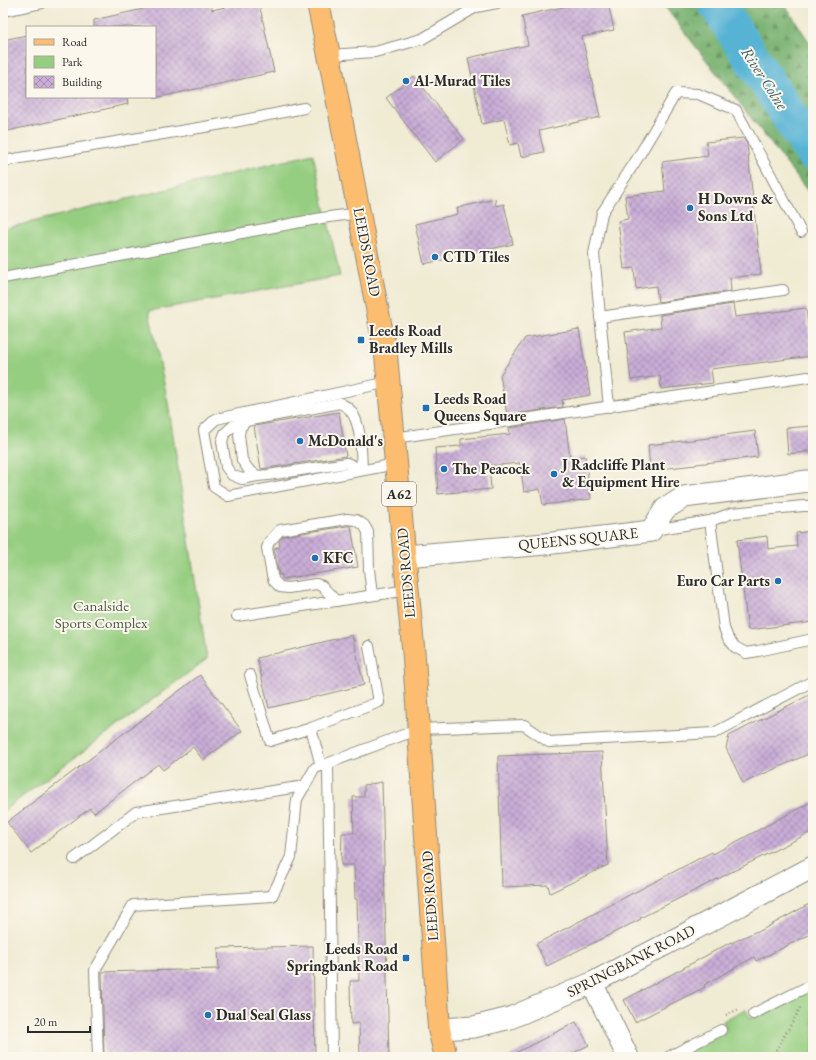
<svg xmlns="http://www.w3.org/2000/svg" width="816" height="1060" font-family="'EB Garamond',serif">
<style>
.green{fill:#96ce81;stroke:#607c56}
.forest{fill:url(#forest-firs);stroke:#526e4d}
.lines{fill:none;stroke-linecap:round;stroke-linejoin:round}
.river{stroke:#56b3d4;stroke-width:37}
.building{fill:url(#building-cross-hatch)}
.service-casing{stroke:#8e8b7f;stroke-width:12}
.minor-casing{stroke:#8e8b7f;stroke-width:23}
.primary-casing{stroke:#8e8b7f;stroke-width:24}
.path{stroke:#8e8b7f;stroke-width:2.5;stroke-dasharray:1 3;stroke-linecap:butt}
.service{stroke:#fff;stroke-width:10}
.minor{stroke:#fff;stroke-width:21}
.primary{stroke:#fcbd6f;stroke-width:22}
.poi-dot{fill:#1f6fb2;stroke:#fbf7ec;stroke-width:1.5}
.labels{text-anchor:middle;stroke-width:4;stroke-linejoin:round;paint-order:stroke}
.shield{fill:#fbf7ec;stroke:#696865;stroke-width:1}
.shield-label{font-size:14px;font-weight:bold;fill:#2b2b2b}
.poi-label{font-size:15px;font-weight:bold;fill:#2b2b2b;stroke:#fbf7ec;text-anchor:start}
.street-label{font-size:15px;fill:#2b2b2b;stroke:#fbf7ec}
.park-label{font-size:15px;fill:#4b5c45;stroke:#fbf7ec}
.water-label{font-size:16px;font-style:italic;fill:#3a5b66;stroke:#fbf7ec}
</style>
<defs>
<pattern id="forest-firs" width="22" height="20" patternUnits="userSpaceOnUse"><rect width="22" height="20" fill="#78b16f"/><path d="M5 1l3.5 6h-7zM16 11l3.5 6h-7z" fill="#63905b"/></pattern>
<pattern id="building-cross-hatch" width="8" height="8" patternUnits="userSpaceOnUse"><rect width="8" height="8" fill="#c9add7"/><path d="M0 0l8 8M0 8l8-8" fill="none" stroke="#a38daf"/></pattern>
</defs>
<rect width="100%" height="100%" fill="#fbf7ec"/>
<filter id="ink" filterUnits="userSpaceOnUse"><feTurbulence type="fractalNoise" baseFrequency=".025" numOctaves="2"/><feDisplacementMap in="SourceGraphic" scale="8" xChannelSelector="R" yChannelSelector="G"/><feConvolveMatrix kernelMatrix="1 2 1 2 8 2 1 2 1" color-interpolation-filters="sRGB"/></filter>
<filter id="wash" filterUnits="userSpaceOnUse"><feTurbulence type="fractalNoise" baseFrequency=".012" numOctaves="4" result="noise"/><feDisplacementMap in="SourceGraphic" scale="16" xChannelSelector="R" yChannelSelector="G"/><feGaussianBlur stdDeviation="0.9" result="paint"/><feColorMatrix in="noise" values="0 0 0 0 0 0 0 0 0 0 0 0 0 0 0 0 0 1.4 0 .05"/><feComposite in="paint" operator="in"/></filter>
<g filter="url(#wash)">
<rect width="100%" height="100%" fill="#f0ebd3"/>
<g class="green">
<polygon points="313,154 340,276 149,311 168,403 207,659 3,811 3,229"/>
<polygon points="813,988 813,1057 677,1057 727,1031 723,1021 745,1009 751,1019"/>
</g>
<polygon class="forest" points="662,3 784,3 813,48 813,198"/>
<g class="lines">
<polyline class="river" points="716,3 813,153"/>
</g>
<g id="blocks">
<g class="building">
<polygon points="170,3 211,3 212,10 243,3 259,3 274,72 155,98 155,27 94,27 94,20"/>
<polygon points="581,3 608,3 614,30 582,37 600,117 539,131 544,152 521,157 518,143 510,145 504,119 482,124 468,58 528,45 522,16"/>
<polygon points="27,35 27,97 127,97 128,104 3,132 3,40"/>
<polygon points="414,76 464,139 435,162 386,98"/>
<polygon points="743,138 747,144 761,274 730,278 731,291 658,302 656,286 636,289 634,268 624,269 618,221 628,219 625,196 665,191 662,162 708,156 706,142"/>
<polygon points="495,199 496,206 504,204 513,244 424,264 415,224 458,214 457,208"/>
<polygon points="733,304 735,317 806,308 812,356 711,369 713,383 661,389 660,376 631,380 625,332 661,327 660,315"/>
<polygon points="579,329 590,395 562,400 563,407 507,415 500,375 525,338"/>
<polygon points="339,412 346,456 261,469 254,426"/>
<polygon points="565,419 570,458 585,456 591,499 543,505 540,489 524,492 520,463 489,466 491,489 438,494 435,448 461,446 461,439 510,434 509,428"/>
<polygon points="813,426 813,451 788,454 786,428"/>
<polygon points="755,431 758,457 696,464 696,465 650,470 648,445 709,438 709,437"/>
<polygon points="347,526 351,526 358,567 282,579 281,574 279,575 274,548 280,547 279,541 283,536"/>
<polygon points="813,531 813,622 748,630 737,540 767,536 768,549 797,546 796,533"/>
<polygon points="352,635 364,685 269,708 257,658"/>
<polygon points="200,675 242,731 203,760 193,747 163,770 158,764 94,813 90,808 31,853 7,822"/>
<polygon points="813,693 813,752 743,783 726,748 729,736"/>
<polygon points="602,752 608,865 550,893 548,885 502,887 498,756"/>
<polygon points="382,782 389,1057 360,1057 359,1023 351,1024 350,981 359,981 357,899 355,899 354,865 341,865 342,833 354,833 353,797 364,797 364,785"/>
<polygon points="813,801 813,831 640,918 641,919 547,966 536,944 702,857 712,852 713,854"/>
<polygon points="813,902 813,933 756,961 754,957 704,985 705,987 635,1022 624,1000 698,960 731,942 731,943 757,931 758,932"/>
<polygon points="313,946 315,1057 104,1057 102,972 219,969 218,948"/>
<polygon points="576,1022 589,1045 566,1057 508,1057"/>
</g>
</g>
</g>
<g filter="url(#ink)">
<use href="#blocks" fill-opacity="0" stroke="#8e8b7f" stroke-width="1"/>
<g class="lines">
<defs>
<g id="service">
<polyline points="3,11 42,3"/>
<polyline points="329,55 375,52 422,39 476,7 497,3"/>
<polyline points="3,161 234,122 304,108"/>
<polyline points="3,278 322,218 359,213"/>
<polyline points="600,317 783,290"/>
<polyline points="389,382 216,419 204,430 214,487 228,496 396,464"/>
<path d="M 340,403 C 343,405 348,407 350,410 C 362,424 361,452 362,470 L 347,463 L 268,475 L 257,476 L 248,469 L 242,460 L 239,435 L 240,428 L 246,421 Z"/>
<polyline points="609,407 594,254 602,213 637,159 676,93 698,94 736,110 801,232"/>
<polyline points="245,421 233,426 225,433 222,441 226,467 232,475 242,479 257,476"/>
<polyline points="394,438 808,377"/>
<polyline points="710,521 724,628 728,638 735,647 746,653 758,651 813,639"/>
<polyline points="653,530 710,521 732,513 803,506 813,506"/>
<polyline points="336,601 322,586 316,584 288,588 280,587 274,581 272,575 267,548 269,542 280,530 347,519 356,520 364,525 368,532 369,569 372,595"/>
<polyline points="237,616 408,590"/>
<polyline points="250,675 270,741 311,728"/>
<polyline points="328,764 332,1057"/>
<polyline points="321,766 311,728 379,702 369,646"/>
<polyline points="74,859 136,812 305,786"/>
<polyline points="753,1014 813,984"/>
<polyline points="98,1057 95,970 133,905 272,896 291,857 297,799 315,768 321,766 419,729 524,725 549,742 714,733 813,681"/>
<polyline points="668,1057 721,1030"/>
</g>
<g id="minor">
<polyline points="405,556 545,544 651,531 665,509 684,497 808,481"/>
<polyline points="592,983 628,1057"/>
<polyline points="439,1029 474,1027 510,1018 592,983 813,867"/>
</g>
<polyline id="primary" points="318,3 329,55 386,355 414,658 439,1029 446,1057"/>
</defs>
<use href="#service" class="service-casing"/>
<use href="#minor" class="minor-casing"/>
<use href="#primary" class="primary-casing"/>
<g class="path">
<polyline points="726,1015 739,1009"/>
<polyline points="772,1057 800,1009 800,1007"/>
</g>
<use href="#service" class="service"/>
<use href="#minor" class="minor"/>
<use href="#primary" class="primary"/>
</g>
</g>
<g class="poi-dot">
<circle cx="406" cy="81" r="4"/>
<circle cx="690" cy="208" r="4"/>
<circle cx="435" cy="257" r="4"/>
<rect x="357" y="336" width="8" height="8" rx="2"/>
<rect x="422" y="404" width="8" height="8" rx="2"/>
<circle cx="300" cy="441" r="4"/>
<circle cx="444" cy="469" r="4"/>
<circle cx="554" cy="474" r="4"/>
<circle cx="315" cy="558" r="4"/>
<circle cx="778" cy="581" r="4"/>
<rect x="402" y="954" width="8" height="8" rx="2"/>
<circle cx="208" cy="1015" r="4"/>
</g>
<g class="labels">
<rect class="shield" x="382" y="482" width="34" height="24" rx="3"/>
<g class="shield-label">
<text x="399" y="499">A62</text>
</g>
<g class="poi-label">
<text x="414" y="86">Al-Murad Tiles</text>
<text x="698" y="204">H Downs &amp;<tspan x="698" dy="17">Sons Ltd</tspan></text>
<text x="443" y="262">CTD Tiles</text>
<text x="369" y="336">Leeds Road<tspan x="369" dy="17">Bradley Mills</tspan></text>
<text x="434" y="404">Leeds Road<tspan x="434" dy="17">Queens Square</tspan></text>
<text x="308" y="446">McDonald's</text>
<text x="562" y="470">J Radcliffe Plant<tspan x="562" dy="17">&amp; Equipment Hire</tspan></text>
<text x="452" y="474">The Peacock</text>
<text x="323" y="563">KFC</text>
<text x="770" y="586" text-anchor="end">Euro Car Parts</text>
<text x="398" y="954" text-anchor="end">Leeds Road<tspan x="398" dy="17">Springbank Road</tspan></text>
<text x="216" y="1020">Dual Seal Glass</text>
</g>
<g class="street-label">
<text transform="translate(367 252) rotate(79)" y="5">LEEDS ROAD</text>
<text transform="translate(578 539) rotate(-6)" y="5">QUEENS SQUARE</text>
<text transform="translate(406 573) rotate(-95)" y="5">LEEDS ROAD</text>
<text transform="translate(430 896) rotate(-94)" y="5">LEEDS ROAD</text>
<text transform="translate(631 961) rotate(-27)" y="5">SPRINGBANK ROAD</text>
</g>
<g class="park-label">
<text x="101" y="611">Canalside<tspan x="101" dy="17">Sports Complex</tspan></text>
</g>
<g class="water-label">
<text transform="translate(765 78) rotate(57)" y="6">River Colne</text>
</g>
</g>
<rect width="816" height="1060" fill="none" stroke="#fbf7ec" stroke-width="16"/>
<rect x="26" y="26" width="130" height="72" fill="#fbf7ec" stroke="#a8a59f"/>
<rect x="34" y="39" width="20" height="6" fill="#fcbd6f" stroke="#a8a59f"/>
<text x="62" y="46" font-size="12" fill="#2b2b2b">Road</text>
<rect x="34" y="56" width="20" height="12" fill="#96ce81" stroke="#a8a59f"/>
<text x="62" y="66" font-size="12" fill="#2b2b2b">Park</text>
<rect x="34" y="76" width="20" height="12" fill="url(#building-cross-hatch)" stroke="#a8a59f"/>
<text x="62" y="86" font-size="12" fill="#2b2b2b">Building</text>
<path d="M28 1026v6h62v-6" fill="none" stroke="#2b2b2b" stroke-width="2"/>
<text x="34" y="1026" font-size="12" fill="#2b2b2b" stroke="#fbf7ec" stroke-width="3" paint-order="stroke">20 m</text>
</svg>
